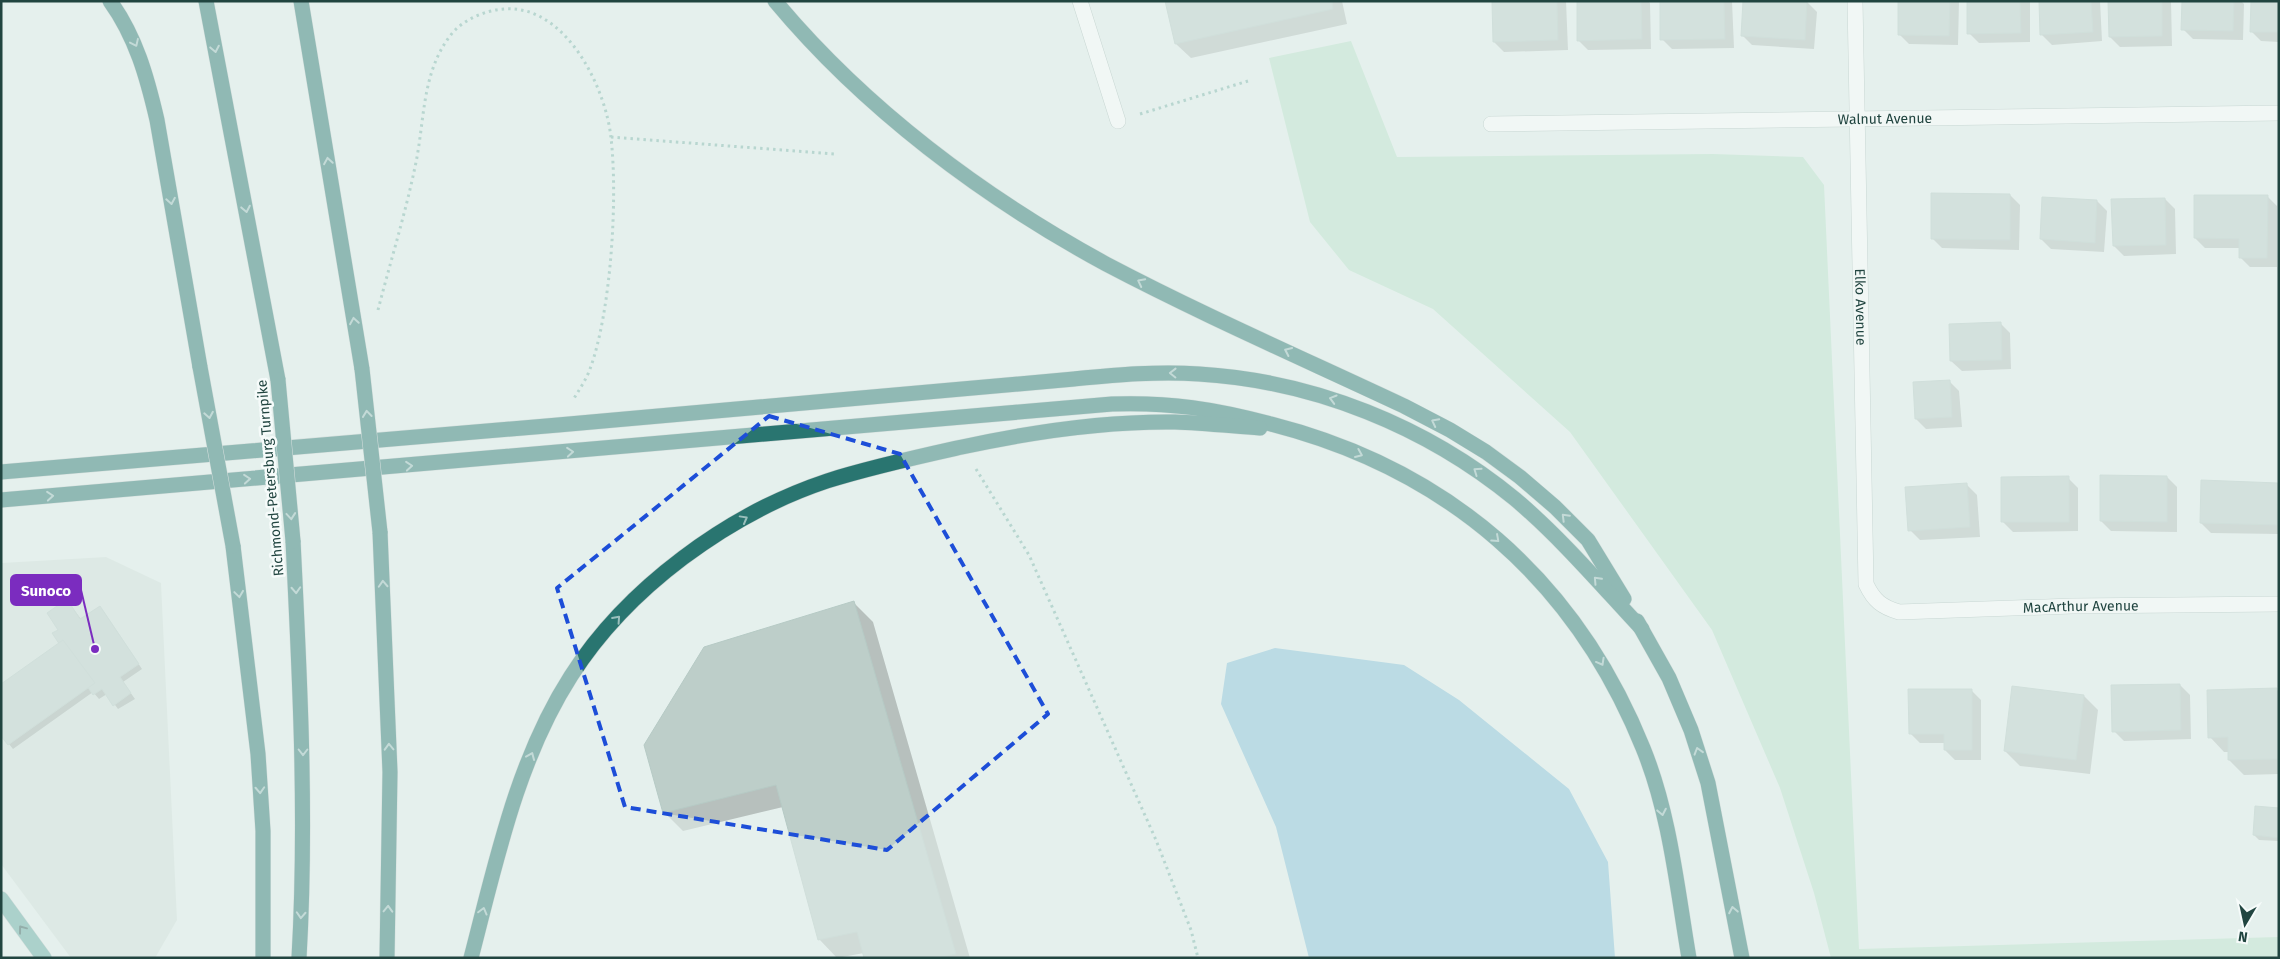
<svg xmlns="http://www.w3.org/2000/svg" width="2280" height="959" font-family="'Fira Sans',sans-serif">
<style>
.built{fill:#d3e1dc}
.green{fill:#bce3cc}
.water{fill:#88c1da}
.shadow{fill:#0003}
.building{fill:#bdcec9;stroke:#b6cac5}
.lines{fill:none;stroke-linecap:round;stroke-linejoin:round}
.street-casing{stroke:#a6b9b6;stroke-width:16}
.primary-casing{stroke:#c1cbca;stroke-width:16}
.highway-casing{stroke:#c1cbca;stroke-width:16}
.path{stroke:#82b7ae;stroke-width:3;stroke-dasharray:2.5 4;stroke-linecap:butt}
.street{stroke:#fff;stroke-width:15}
.primary{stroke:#65aaa3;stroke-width:15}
.highway{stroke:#297570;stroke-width:15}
.highway-bridge-casing{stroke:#c1cbca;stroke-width:16;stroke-linecap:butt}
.highway-bridge{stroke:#297570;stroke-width:15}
.oneway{stroke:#9abfbc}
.oneway2{stroke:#325e59}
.marked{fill:none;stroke:#1d4ed8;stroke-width:4;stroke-dasharray:10 6;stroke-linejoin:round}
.labels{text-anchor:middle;stroke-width:5;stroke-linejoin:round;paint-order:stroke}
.street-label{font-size:14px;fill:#214540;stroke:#f6fbfa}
.leader{fill:none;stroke:#7b2cbf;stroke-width:2}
.callout-dot{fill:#7b2cbf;stroke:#f6fbfa;stroke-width:2}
.callout{fill:#7b2cbf;stroke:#7b2cbf;stroke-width:2}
.callout-label{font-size:15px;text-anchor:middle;font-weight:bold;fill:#fff}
</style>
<rect width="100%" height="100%" fill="#e5f0ed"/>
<polygon class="built" points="106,557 161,583 177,920 155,958 71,958 1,864 1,563"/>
<polygon class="green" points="1351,41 1397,157 1713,154 1803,157 1824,185 1859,949 2279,937 2279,958 1831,958 1814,893 1780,788 1712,630 1570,432 1433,309 1349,270 1310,222 1269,58"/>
<polygon class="water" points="1275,648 1404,665 1459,700 1569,789 1608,862 1615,958 1309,958 1276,827 1221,704 1227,663"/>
<g class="shadow">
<polygon points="1166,1 1342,1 1347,24 1191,58 1176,44"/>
<polygon points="1521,1 1566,1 1568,50 1504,52 1494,42"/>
<polygon points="1578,1 1648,1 1650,3 1651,49 1588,50 1578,40"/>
<polygon points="1661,1 1732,1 1734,48 1672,49 1662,39"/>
<polygon points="1900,1 1959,1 1958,45 1909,44 1899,34"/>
<polygon points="1968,1 2030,1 2030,42 1979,43 1969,33"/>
<polygon points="2040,1 2100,1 2102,41 2052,45 2042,35"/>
<polygon points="2110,1 2171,1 2172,46 2120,47 2110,37"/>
<polygon points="2183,1 2241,1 2244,4 2243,40 2193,39 2183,29"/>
<polygon points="2279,1 2279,42 2261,41 2251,31"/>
<polygon points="1807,2 1817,12 1814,49 1752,45 1742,35"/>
<polygon points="2010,195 2020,205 2019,250 1942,248 1932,238"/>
<polygon points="2267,196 2277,206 2277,267 2250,267 2240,257 2240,248 2205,248 2195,238"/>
<polygon points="2165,199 2175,209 2176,254 2124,256 2114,246"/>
<polygon points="2097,201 2107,211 2104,252 2051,249 2041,239"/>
<polygon points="2000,323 2010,333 2011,369 1962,371 1951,361"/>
<polygon points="1949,381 1959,391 1962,427 1926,429 1916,419 1914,383"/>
<polygon points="2167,477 2177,487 2177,532 2111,531 2101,521"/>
<polygon points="2068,478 2078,488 2078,531 2013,532 2003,522"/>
<polygon points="2277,484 2279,534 2211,533 2201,523"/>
<polygon points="1967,485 1977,495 1980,537 1920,540 1910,530"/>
<polygon points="67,601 81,619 99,607 104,612 142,669 123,682 135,699 118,709 107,694 99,699 93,692 13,749 1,734 60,643 59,630"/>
<polygon points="854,603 873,622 970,958 865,958 864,953 837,958 819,939 783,807 683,831 664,812"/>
<polygon points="2180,685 2190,695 2191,739 2124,741 2114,731"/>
<polygon points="2276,689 2279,692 2279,774 2244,775 2229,760 2229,752 2224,752 2210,737"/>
<polygon points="1971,690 1981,700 1981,760 1955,760 1945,750 1945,743 1920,743 1910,733"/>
<polygon points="2084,696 2098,710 2090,774 2020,766 2005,751"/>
<polygon points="2279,809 2279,841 2259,840 2254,835"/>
</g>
<g class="building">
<polygon points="1165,1 1332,1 1333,9 1175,44"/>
<polygon points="1557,1 1558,40 1493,42 1492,2"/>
<polygon points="1577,1 1641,1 1642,39 1577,41"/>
<polygon points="1660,1 1724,1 1725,39 1660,40"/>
<polygon points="1743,1 1807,1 1805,40 1741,36"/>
<polygon points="1898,1 1950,1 1949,36 1898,35"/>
<polygon points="1967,1 2020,1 2021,33 1967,34"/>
<polygon points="2039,1 2091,1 2093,32 2040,35"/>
<polygon points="2108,1 2162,1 2162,36 2109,37"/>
<polygon points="2182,1 2234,1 2233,31 2181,30"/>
<polygon points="2251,1 2279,1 2279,32 2250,32"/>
<polygon points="1931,193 2010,194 2010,240 1931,239"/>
<polygon points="2194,195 2268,195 2267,258 2239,258 2239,239 2194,238"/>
<polygon points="2042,197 2097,200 2095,243 2040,239"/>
<polygon points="2165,198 2166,245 2113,246 2111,199"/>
<polygon points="2001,322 2002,360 1950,361 1949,324"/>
<polygon points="1950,380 1952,417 1915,419 1913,382"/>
<polygon points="2100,475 2167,476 2167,522 2100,521"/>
<polygon points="2069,476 2069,522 2001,522 2001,477"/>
<polygon points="2201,480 2278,483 2277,525 2200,523"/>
<polygon points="1967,483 1970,527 1908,531 1905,487"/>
<polygon points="67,599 80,619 100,606 139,664 120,677 131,693 113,706 102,689 93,695 52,633 58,630 47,613"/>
<polygon points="854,601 956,954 939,958 864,958 857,932 818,940 776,785 663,813 644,745 704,647"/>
<polygon points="63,640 95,683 8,745 1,736 1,684"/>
<polygon points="2180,684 2181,730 2112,732 2111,685"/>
<polygon points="2012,686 2084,695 2076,760 2004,751"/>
<polygon points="2277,688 2278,759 2228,760 2228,737 2208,738 2207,690"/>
<polygon points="1908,689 1972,689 1972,750 1944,750 1944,734 1909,734"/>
<polygon points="2255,806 2279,808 2279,838 2253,835"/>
</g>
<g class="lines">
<defs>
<g id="street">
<polyline points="1080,1 1118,121"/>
<path id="s1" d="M 1855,1 L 1866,584 C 1874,601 1882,607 1899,612 L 2072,606 L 2279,604"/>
<path id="s2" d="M 1491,124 L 2279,113"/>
</g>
<polyline id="primary" points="1,899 44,958"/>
<g id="highway">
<path d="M 110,1 C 136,37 147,77 157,120 L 200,367"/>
<polyline points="206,1 278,380"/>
<polyline points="301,1 362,369"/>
<path d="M 775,1 C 865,109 983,197 1106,264 C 1203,315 1304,359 1404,406 L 1450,430 L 1486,452 L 1520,477 L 1555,507 L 1588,540 L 1624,599"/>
<path d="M 1,472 L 558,425 L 1074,379 C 1116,375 1157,371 1199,374 C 1314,381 1426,426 1515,499 C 1561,538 1601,585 1642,629"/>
<path d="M 1,500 L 1112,404 C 1170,402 1215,409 1271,424 C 1447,469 1575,579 1643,748 C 1670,814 1677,888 1689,958"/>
<polyline points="380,532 390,772 387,958"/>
<path d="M 293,541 C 300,680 307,819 299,958"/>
<polyline points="233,546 258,754 263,831 263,958"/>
<polyline points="1637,621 1669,678 1691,730 1708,783 1742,958"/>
<path d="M 471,958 C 496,862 517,760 571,676 C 627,588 728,514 827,481 C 871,467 917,457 962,447 C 1031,432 1104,421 1175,422 C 1203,423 1232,426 1260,428"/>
</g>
</defs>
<use href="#street" class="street-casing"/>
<use href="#primary" class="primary-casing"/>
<use href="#highway" class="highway-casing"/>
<g class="path">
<polyline points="1140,114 1248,81"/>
<polyline points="611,137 834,154"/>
<path d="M 378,310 C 390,263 405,215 415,167 C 425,122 421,74 450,36 C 463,18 492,7 514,9 C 569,13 606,89 611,138 C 618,198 611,312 590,369 C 586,380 579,390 573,400"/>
<polyline points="976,469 1029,555 1156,840 1191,930 1198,958"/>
</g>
<use href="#street" class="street"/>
<use href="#primary" class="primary"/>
<use href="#highway" class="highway"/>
<defs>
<g id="highway-bridge">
<polyline points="200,367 233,546"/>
<polyline points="362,369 380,532"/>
<polyline points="278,380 293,541"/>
</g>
</defs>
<use href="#highway-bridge" class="highway-bridge-casing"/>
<use href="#highway-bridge" class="highway-bridge"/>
</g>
<defs><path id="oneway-chevron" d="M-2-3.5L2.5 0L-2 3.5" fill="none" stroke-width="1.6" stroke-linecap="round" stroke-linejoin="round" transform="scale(1.25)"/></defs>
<g class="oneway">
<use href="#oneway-chevron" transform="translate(135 43) rotate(65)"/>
<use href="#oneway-chevron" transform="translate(215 49) rotate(79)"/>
<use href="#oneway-chevron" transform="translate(328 161) rotate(-99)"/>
<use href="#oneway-chevron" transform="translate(171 201) rotate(80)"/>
<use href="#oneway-chevron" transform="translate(246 209) rotate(79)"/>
<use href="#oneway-chevron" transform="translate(1141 282) rotate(-153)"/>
<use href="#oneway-chevron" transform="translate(354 321) rotate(-99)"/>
<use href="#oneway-chevron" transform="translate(1288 351) rotate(-155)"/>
<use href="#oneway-chevron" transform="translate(1173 373) rotate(-179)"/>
<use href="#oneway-chevron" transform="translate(1333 399) rotate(-164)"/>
<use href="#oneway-chevron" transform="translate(367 414) rotate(-96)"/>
<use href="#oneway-chevron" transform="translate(209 415) rotate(80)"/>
<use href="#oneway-chevron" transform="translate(1435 422) rotate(-153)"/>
<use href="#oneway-chevron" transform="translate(570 452) rotate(-5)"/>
<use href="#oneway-chevron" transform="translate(1359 454) rotate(23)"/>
<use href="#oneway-chevron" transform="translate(409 466) rotate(-5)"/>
<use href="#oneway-chevron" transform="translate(1477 471) rotate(-145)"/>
<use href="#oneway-chevron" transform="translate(247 479) rotate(-5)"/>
<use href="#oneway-chevron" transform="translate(50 496) rotate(-5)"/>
<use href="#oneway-chevron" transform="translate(291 516) rotate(85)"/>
<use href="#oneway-chevron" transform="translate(1565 517) rotate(-135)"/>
<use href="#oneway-chevron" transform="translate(744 519) rotate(-29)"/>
<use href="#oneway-chevron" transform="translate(1496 539) rotate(42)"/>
<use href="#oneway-chevron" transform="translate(1597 580) rotate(-133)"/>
<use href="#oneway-chevron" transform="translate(383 584) rotate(-93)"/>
<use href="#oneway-chevron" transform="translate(296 590) rotate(87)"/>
<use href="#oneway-chevron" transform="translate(239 594) rotate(82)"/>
<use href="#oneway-chevron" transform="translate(617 619) rotate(-48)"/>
<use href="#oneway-chevron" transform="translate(1601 662) rotate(61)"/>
<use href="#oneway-chevron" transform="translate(389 747) rotate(-92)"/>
<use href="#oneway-chevron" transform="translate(1698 751) rotate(-107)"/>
<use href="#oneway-chevron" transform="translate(303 752) rotate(90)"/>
<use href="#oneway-chevron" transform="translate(531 756) rotate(-67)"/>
<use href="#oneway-chevron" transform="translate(260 790) rotate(87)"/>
<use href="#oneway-chevron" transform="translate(1662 812) rotate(79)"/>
<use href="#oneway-chevron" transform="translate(388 909) rotate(-88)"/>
<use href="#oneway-chevron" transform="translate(1733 910) rotate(-101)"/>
<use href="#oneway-chevron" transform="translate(483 911) rotate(-75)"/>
<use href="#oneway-chevron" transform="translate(301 915) rotate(93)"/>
</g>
<use class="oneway2" href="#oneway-chevron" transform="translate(22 929) rotate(-127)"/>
<path d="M0 0H2280V959H0ZM 769,416 L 900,454 L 1048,714 L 887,850 L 625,807 L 557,588 Z" fill="#e5f0ed" fill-opacity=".55" fill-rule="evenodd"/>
<path class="marked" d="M 769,416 L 900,454 L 1048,714 L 887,850 L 625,807 L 557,588 Z"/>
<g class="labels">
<g class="street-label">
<text dy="5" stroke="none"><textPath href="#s2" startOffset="394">Walnut Avenue</textPath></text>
<text dy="5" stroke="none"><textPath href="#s1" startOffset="306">Elko Avenue</textPath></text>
<text transform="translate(270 478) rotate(-95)" y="5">Richmond-Petersburg Turnpike</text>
<text dy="5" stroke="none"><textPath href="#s1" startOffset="810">MacArthur Avenue</textPath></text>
</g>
</g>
<path class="leader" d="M95 649L81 590"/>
<circle class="callout-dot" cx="95" cy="649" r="5"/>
<rect class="callout" x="11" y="575" width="70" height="30" rx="5"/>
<g class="callout-label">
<text x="46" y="596">Sunoco</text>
</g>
<rect width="2280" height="959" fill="none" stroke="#214540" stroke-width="5"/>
<g transform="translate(2245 924) rotate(189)" stroke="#f6fbfa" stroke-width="4" paint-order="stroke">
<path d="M0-4L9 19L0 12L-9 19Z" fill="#214540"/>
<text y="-8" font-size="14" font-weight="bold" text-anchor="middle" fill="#214540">N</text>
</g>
</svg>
